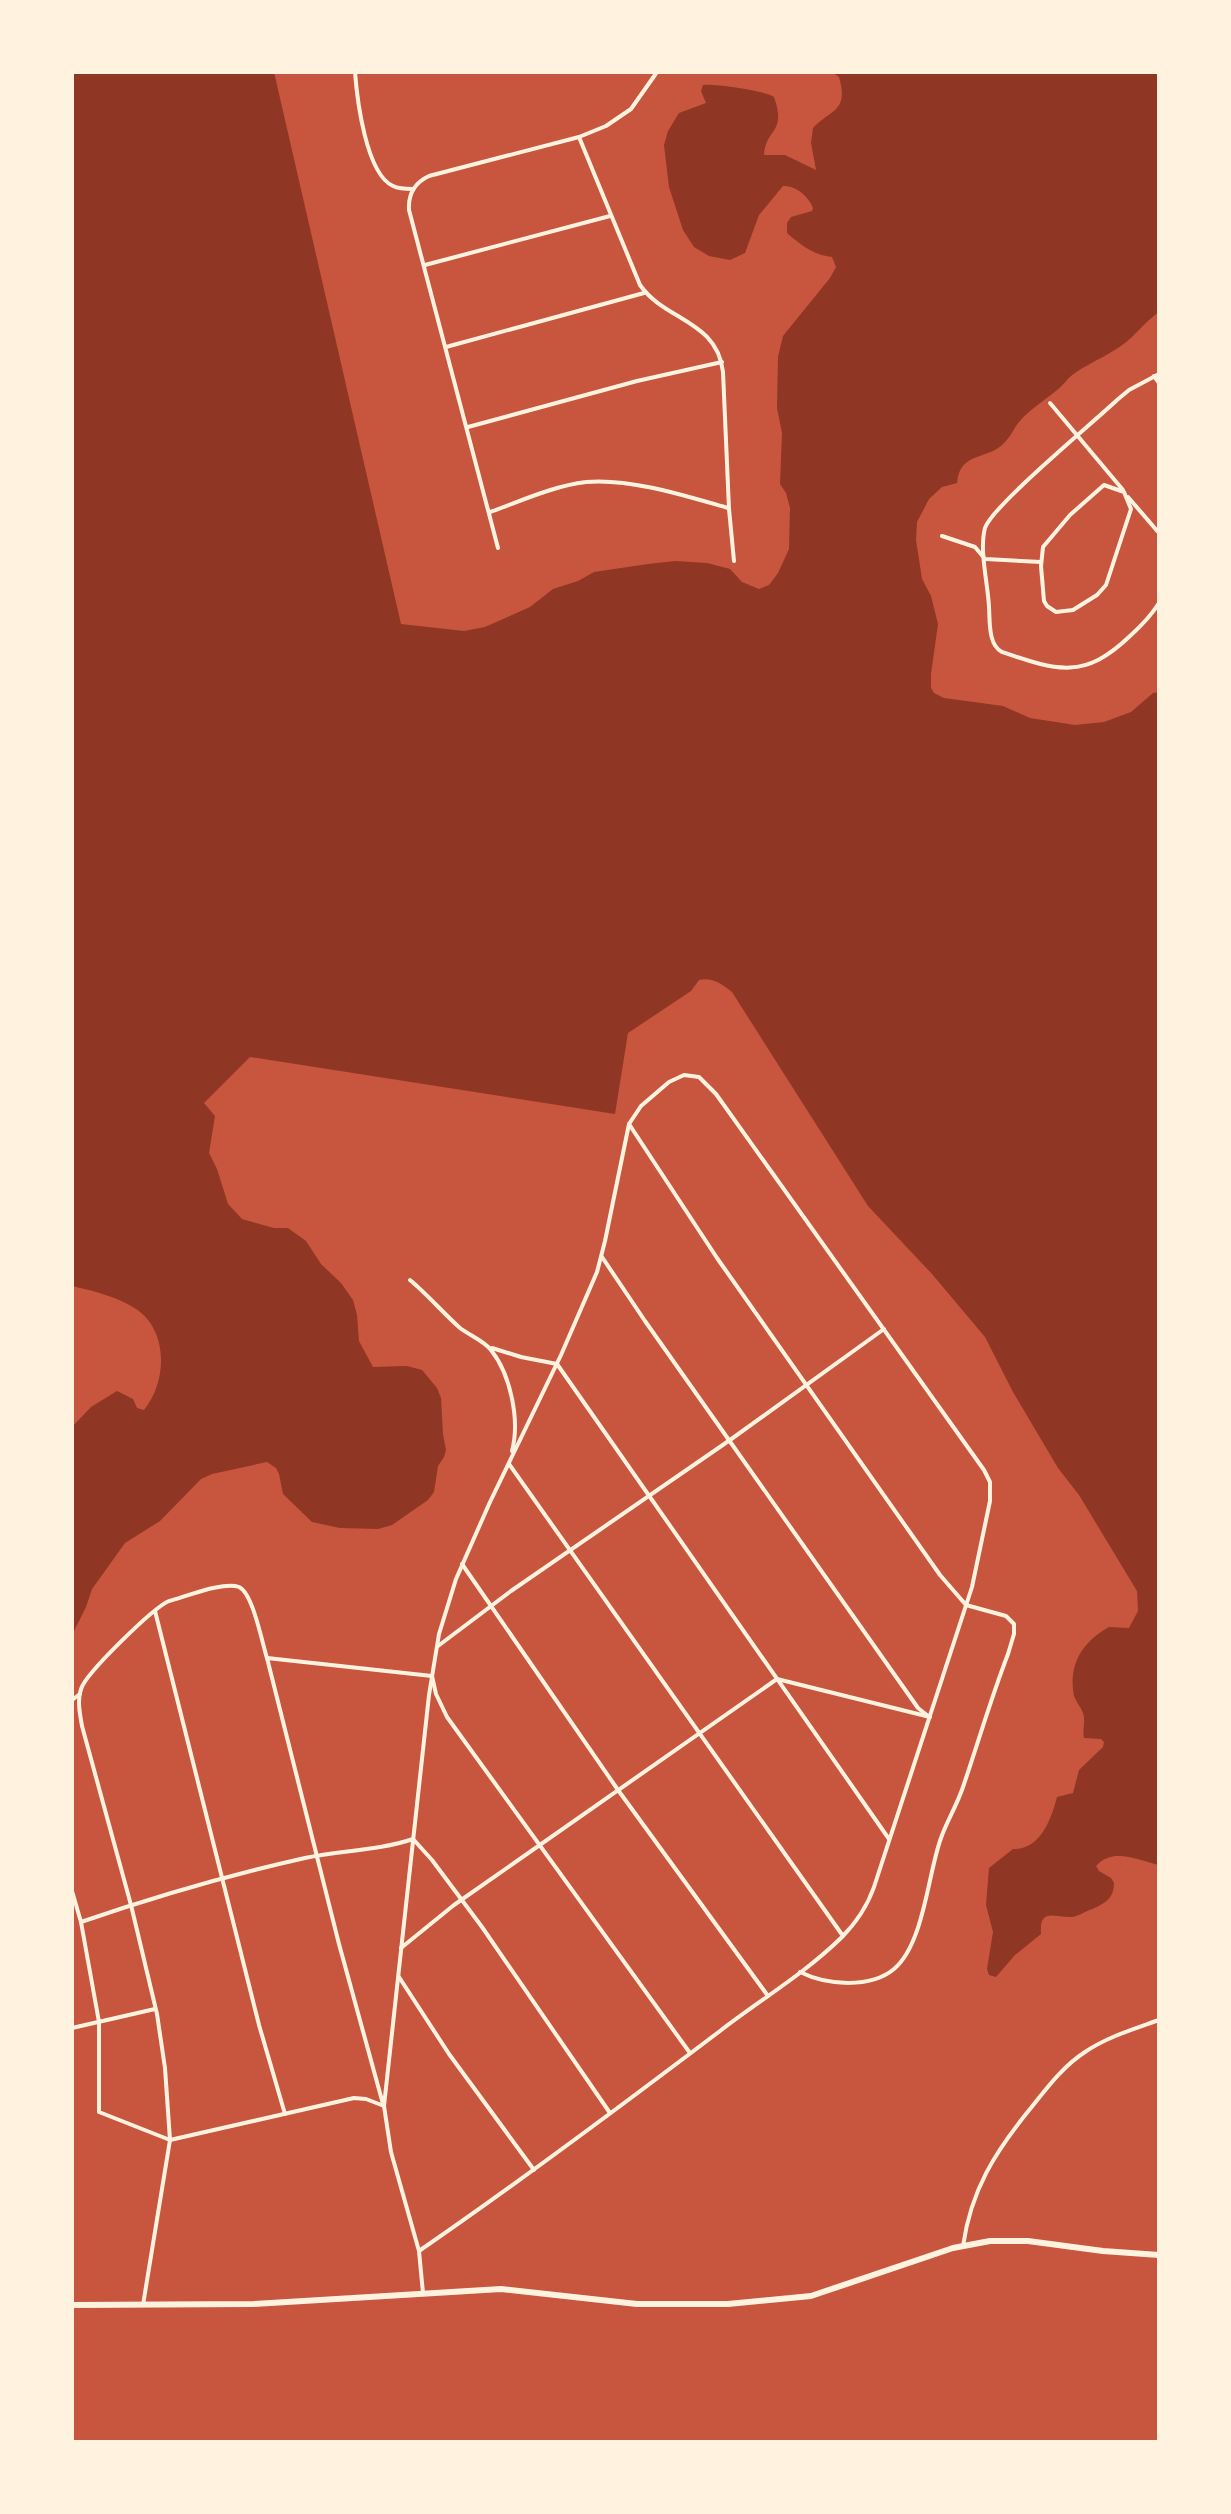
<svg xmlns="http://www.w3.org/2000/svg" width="1231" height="2514" font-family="Commissioner,sans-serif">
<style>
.water{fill:#8f3625}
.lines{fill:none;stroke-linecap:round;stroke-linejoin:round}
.minor{stroke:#fff3e0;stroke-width:4}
.tertiary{stroke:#fff3e0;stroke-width:6}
</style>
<rect width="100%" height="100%" fill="#c8553d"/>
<path class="water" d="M 72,72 L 274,72 L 401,624 L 464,631 L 485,627 L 530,607 L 553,589 L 578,581 L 594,572 L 648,564 L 675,561 L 707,563 L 730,569 L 742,582 L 759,589 L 769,585 L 778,573 L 789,549 L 790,508 L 786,493 L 780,484 L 782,433 L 777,408 L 778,357 L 783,336 L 830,278 L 836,267 L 832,257 C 813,255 801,245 787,233 L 787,223 L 791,217 L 812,211 L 813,208 C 809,197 796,185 783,186 L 759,215 L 745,253 L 730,260 L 709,256 L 694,247 L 683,230 L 669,187 L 664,145 L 668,131 L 679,113 L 706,103 L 701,91 L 703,85 C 712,83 767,91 774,97 C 787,134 766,127 764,155 L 785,155 L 816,170 L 811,143 L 813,128 C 831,109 849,112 839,77 L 832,72 L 1159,72 L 1159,312 C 1149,319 1141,328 1132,337 C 1117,352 1092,361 1075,373 C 1068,377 1064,385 1057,390 C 1044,401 1030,409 1019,422 C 1014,428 1011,436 1005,442 C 989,461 960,450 957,483 L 942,487 L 929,499 L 917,522 L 916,540 L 922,579 L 931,596 L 938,624 L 931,674 L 931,688 L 934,693 L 944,698 L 1003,706 L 1030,718 L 1075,725 L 1104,722 L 1131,712 L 1153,693 L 1159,692 L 1159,1865 C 1137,1860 1113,1847 1096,1866 L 1099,1871 L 1111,1878 L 1114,1883 C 1114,1899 1104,1904 1090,1910 C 1084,1912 1079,1916 1072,1917 C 1055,1918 1039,1907 1041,1934 L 1015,1955 L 996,1977 L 989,1975 L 987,1969 L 993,1932 L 986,1905 L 989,1868 L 1013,1849 C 1040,1850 1051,1820 1057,1797 L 1073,1793 L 1079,1770 L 1103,1747 L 1104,1742 L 1101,1739 L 1084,1738 C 1082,1730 1086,1722 1083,1713 C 1081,1707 1076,1702 1074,1696 C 1068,1665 1082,1642 1109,1627 L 1129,1628 L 1138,1611 L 1137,1591 L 1079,1495 L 1058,1468 L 1013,1392 L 985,1337 L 932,1274 L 868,1206 L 732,992 C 722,984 712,977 699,980 L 691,991 L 628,1033 L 615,1114 L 250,1057 L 204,1103 L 215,1116 L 209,1153 L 217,1169 L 228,1204 L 242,1219 L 274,1228 L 288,1228 L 306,1241 L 321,1264 L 341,1283 L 353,1300 L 357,1315 L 359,1341 L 373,1367 L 407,1366 L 422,1370 L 437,1388 L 441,1398 L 443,1434 L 446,1450 L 444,1457 L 438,1466 L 434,1492 L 428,1500 L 392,1525 L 378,1529 L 340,1528 L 312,1522 L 283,1494 L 279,1474 L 276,1468 L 267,1462 L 212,1474 L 201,1479 L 160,1521 L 125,1543 L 92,1589 L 86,1607 L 72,1635 L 72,1427 L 91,1407 L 117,1391 L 133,1399 L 137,1408 L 144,1410 C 167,1382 169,1331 136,1309 C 118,1297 94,1291 72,1286 Z"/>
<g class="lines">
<g class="minor">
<path d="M 355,72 C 357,99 366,174 393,186 C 399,189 407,189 413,189"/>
<path d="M 579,137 L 640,285 C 665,321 717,320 723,372 L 729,509 L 734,561"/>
<polyline points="425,265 610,216"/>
<polyline points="446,347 644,293"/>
<path d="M 1159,374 L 1129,390 L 1117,400 C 1094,422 992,506 985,528 C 979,550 988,584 989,607 C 990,621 988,645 1002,652 C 1058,671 1084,680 1130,636 C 1141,626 1151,616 1159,603"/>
<polyline points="1154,376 1159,383"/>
<polyline points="1050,403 1123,490"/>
<polyline points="468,427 637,381 722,362"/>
<polygon points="1104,485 1124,492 1131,509 1106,585 1097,595 1073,610 1056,612 1047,606 1044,601 1041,566 1043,547 1070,515"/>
<polyline points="1128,497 1159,533"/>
<path d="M 490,512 C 521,501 553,486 586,482 C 630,478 686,496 728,508"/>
<polyline points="942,536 975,547 985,559 1041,562"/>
<path d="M 498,548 L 409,210 C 408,194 414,183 429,176 L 579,137 L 606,126 L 631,109 L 657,72"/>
<path d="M 629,1124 L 717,1258 L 940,1575 L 966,1605 L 1006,1616 L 1014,1624 L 1014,1634 L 1008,1654 C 991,1698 978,1743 963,1787 C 957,1805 947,1821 941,1838 C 928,1873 924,1944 894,1969 C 870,1989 826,1985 800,1972"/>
<polyline points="602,1257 645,1321 918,1708 928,1716"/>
<path d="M 410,1280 C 428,1295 443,1313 460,1328 C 469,1335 484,1341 491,1350 C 511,1375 520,1421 512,1451"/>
<polyline points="492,1348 521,1357 557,1364 889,1839"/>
<polyline points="509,1464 843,1936"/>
<polyline points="462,1564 618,1790 768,1996"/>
<polyline points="155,1611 259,2025 285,2114"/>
<polyline points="438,1646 511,1591 730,1440 884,1329"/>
<polyline points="267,1658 432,1676 436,1694 447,1717 690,2053"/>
<polyline points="72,1700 80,1694"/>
<polyline points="72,1891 81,1922 99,2022 99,2112 170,2140 354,2098 366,2099 384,2106"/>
<path d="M 81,1922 C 154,1897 229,1875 305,1858 C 341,1850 378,1851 413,1839 L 432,1860 L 482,1927 L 610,2113"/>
<polyline points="401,1948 454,1905 777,1679 930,1717"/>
<polyline points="399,1977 449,2054 534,2170"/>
<polyline points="72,2028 155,2009"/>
<path d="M 963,2246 C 971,2190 995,2152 1030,2109 C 1047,2088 1062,2067 1085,2052 C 1107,2037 1134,2029 1159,2020"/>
<path d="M 419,2251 L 391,2152 L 384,2106 L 429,1695 L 439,1634 L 456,1579 L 490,1502 L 561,1355 L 597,1272 L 605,1241 L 629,1124 L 641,1106 L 669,1082 L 684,1075 L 699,1077 L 716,1094 L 984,1470 L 990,1482 L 990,1501 L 972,1587 L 874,1887 C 867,1907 855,1924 841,1938 C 804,1974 760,2000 720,2031 C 621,2106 521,2181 419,2251 L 423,2293"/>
<path d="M 143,2305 L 170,2140 L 165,2068 L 157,2014 L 131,1905 L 82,1726 C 80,1714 77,1701 81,1689 C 86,1673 153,1608 169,1601 C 185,1597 224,1581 239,1587 C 253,1593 262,1643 267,1658 L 339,1944 L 383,2104"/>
</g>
<polyline class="tertiary" points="72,2305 253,2304 501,2289 637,2304 728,2304 811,2296 953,2248 990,2241 1028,2241 1103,2251 1159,2255"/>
</g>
<rect width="1231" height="2514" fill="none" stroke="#fff3e0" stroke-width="148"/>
</svg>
